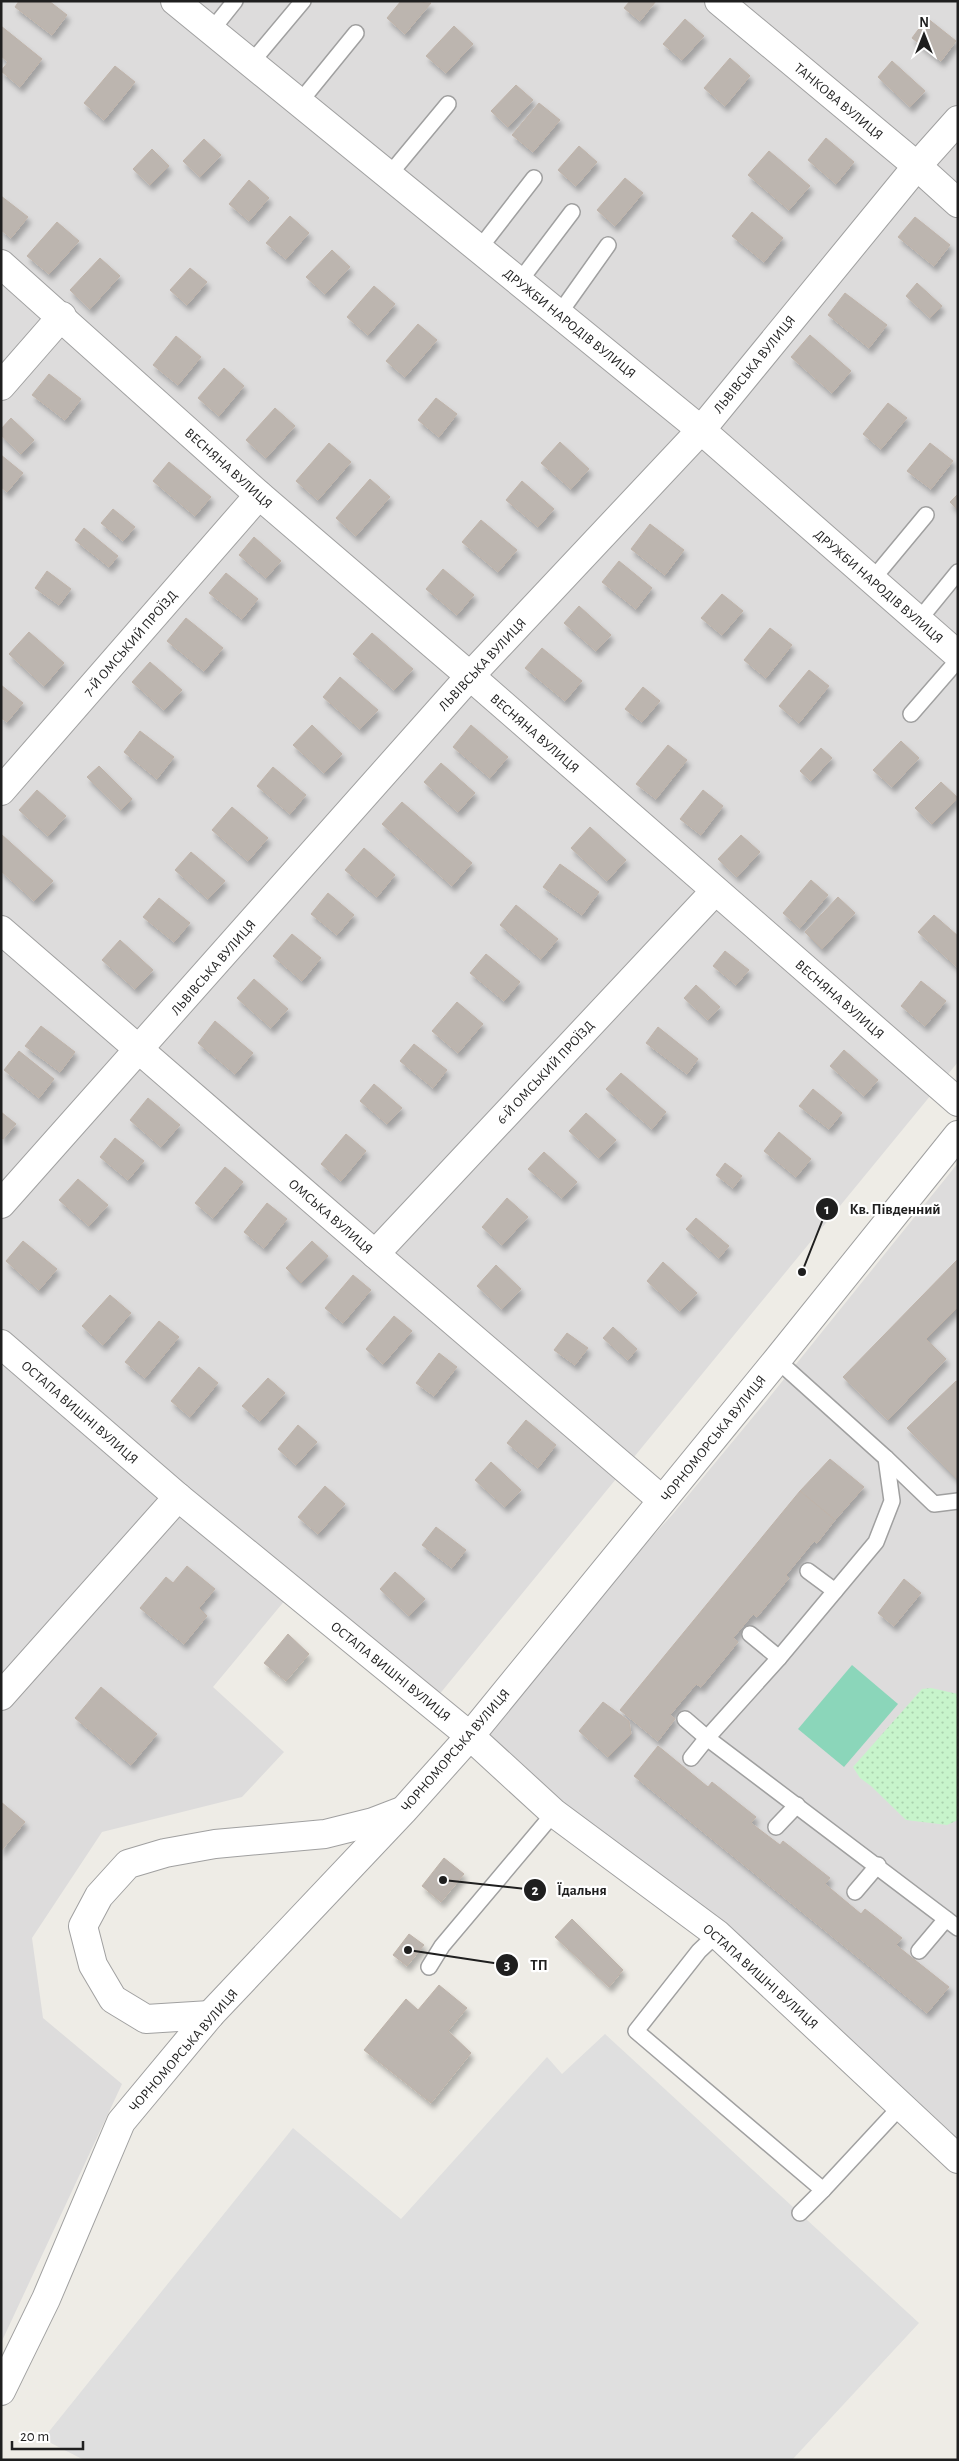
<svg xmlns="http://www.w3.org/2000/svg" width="959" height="2461" font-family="'Alegreya Sans',sans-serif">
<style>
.residential{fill:#dddcdc}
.park{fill:url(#park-dots)}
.pitch{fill:#8bd6ba}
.parking{fill:#dfdfdf}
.building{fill:#bcb5af;stroke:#bfb3a9;filter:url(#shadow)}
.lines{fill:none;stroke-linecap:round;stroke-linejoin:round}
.lane-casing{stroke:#a0a0a0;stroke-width:18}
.street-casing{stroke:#a0a0a0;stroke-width:30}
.lane{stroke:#fff;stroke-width:15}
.street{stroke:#fff;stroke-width:28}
.labels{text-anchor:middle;stroke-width:4.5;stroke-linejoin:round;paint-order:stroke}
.street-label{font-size:14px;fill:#1f1f1f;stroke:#fff}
.leader{fill:none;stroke:#1f1f1f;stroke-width:2}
.callout-dot{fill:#1f1f1f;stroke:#fff;stroke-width:2}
.mark-label{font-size:15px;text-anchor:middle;font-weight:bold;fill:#fff}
.callout-label{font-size:15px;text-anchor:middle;font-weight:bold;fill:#1f1f1f;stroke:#fff;stroke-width:4.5;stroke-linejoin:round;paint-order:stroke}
</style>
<defs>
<pattern id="park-dots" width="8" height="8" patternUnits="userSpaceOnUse" patternTransform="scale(1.25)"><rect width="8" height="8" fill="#c7f4cb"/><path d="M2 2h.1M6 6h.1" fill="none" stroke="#aad1ae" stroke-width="1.8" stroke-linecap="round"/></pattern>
<filter id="shadow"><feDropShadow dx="3" dy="5.5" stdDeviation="2.5" flood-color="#0004"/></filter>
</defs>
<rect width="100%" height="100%" fill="#eeece6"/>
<g class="residential">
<polygon points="1,1 958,1 958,1062 429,1707 291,1593 213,1687 284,1752 242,1797 102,1832 32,1938 43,2018 122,2084 1,2343"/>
<polygon points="958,1163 958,2160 470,1736 672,1515 768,1399"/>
</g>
<polygon class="park" points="931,1688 958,1694 958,1820 947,1825 906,1820 871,1786 860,1778 853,1767 922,1689"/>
<polygon class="pitch" points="852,1665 898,1704 844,1767 798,1729"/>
<polygon class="parking" points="605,2034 919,2323 792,2460 84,2460 43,2439 293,2128 401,2219 547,2057 562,2074"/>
<g class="building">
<polygon points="19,1 49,1 67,15 52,35 15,7"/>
<polygon points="401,1 431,3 405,34 387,18"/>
<polygon points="630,1 656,1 640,21 624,8"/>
<polygon points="927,18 956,41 941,61 912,38"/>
<polygon points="685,19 704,36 682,60 663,44"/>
<polygon points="1,26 42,59 20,87 1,71 8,62 1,56"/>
<polygon points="454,26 473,44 446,73 426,56"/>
<polygon points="730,58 750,76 725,106 704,88"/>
<polygon points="892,61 925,91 910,107 878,77"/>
<polygon points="115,66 135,82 104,120 84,103"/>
<polygon points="516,85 533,100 508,127 491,111"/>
<polygon points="539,103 560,120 533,152 512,135"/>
<polygon points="826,138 854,162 836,184 808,160"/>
<polygon points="204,139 221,155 200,177 183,161"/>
<polygon points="579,146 597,162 576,186 558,170"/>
<polygon points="152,149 169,166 150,185 133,169"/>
<polygon points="769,151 810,186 789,210 748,175"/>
<polygon points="625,178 643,193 615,226 597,210"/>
<polygon points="249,180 269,198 249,221 229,204"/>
<polygon points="1,196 28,217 11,238 1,230"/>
<polygon points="752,212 783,238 764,262 732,236"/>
<polygon points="290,216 309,233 286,259 266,243"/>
<polygon points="915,217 950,245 934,266 898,237"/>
<polygon points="57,222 79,241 49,274 27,256"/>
<polygon points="332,250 350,267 325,294 306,277"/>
<polygon points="100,258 120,276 90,309 70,290"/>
<polygon points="190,268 207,282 187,305 170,290"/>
<polygon points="917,283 942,306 930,318 906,296"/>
<polygon points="374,286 395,304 368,335 347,317"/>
<polygon points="845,293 887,325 869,348 828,315"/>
<polygon points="418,324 437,340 405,377 386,361"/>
<polygon points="810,335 851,371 832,393 791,357"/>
<polygon points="176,336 201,357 178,385 153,365"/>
<polygon points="224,368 244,386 219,416 198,398"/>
<polygon points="49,374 81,399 65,420 32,395"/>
<polygon points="436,398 457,414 439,437 418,420"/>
<polygon points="888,403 907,418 881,449 863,434"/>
<polygon points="275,408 295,426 266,458 246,440"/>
<polygon points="11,418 34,440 21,454 1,435 1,429"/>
<polygon points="560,442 589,469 571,489 541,463"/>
<polygon points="329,443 351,462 318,500 296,481"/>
<polygon points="930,443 953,461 931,489 907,471"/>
<polygon points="1,455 23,473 7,492 1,487"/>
<polygon points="169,462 211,497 195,516 153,481"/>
<polygon points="370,479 390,497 356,536 336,518"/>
<polygon points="522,481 554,509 538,527 506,500"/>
<polygon points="958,494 958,510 950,502"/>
<polygon points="113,509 135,527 123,541 101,523"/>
<polygon points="481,520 517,550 498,572 462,542"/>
<polygon points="650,524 684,550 665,575 631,549"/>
<polygon points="84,528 118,556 109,567 75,540"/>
<polygon points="254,537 281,561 266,578 239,555"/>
<polygon points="619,561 652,588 636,609 602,582"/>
<polygon points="443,569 474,595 457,615 426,589"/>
<polygon points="47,571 71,589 59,605 35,588"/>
<polygon points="226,573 258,599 242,619 209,593"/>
<polygon points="722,594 743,611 722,635 701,618"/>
<polygon points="579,606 611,635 596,651 564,623"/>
<polygon points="186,618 223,648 204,671 167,641"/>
<polygon points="770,628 792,645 766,678 744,660"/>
<polygon points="29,632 64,663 44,686 9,654"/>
<polygon points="372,633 413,669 394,690 353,654"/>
<polygon points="542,648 582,681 565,701 525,668"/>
<polygon points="150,662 182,690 164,710 132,682"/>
<polygon points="809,670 829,686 799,723 779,706"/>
<polygon points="340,677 378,710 360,729 323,697"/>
<polygon points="1,685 23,703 7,722 1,718"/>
<polygon points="643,687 660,701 642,722 625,709"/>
<polygon points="312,725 342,754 324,773 293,745"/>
<polygon points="471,725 508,757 490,778 453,747"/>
<polygon points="140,731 174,757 157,779 124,752"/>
<polygon points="901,741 919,758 892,787 873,770"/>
<polygon points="668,745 687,760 656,799 636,784"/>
<polygon points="821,748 832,758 811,781 800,771"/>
<polygon points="441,763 475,793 458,812 424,782"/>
<polygon points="99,766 132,799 121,810 87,777"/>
<polygon points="273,767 306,795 290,814 257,786"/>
<polygon points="941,782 958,798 932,824 915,808"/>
<polygon points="37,790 66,816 48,836 19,810"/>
<polygon points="703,790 723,806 701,835 680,819"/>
<polygon points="402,802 472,863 452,886 382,824"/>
<polygon points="232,807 268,838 248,861 212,830"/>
<polygon points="590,827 626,860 607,881 571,848"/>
<polygon points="1,834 53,881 34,901 1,871"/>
<polygon points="741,835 760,852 737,877 718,859"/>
<polygon points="364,848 395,875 377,897 345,870"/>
<polygon points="191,852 225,881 208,899 175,870"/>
<polygon points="560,864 599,892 582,915 543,887"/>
<polygon points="811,880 828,895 800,928 783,913"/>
<polygon points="328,893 354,915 337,935 311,914"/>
<polygon points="838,897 855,913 822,949 805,932"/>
<polygon points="159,898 190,923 174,942 143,917"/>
<polygon points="516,905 558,939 541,959 500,925"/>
<polygon points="934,915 958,936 958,968 918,932"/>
<polygon points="292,934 321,958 302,981 273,956"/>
<polygon points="120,940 153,970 135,989 102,960"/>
<polygon points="725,951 749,970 736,985 713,966"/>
<polygon points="486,954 520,982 504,1001 470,973"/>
<polygon points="254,979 288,1009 271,1028 237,998"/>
<polygon points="921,981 946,1001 925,1026 901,1006"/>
<polygon points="696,985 720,1007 708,1020 684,998"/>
<polygon points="457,1002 483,1024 458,1053 432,1031"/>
<polygon points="215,1021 253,1053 235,1074 198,1043"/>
<polygon points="41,1026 75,1052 60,1072 25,1046"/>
<polygon points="658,1027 698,1059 687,1074 646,1043"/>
<polygon points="414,1044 447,1070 433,1088 400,1061"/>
<polygon points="844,1050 878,1080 864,1096 830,1066"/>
<polygon points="19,1051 54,1079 39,1098 4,1070"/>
<polygon points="621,1073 666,1112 652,1129 606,1089"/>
<polygon points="374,1084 402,1108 387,1124 360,1101"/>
<polygon points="813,1089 842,1113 829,1129 799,1106"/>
<polygon points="148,1098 180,1125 161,1147 130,1120"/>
<polygon points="1,1112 16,1124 3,1139 1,1137"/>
<polygon points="586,1113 616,1140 599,1158 569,1131"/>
<polygon points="779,1132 811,1159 796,1177 764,1151"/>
<polygon points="346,1134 366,1151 341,1181 321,1164"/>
<polygon points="115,1138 144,1161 128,1180 100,1157"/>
<polygon points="544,1152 577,1182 562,1198 528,1169"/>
<polygon points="725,1163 742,1176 733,1188 716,1175"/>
<polygon points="225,1167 243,1182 213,1218 195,1203"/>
<polygon points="78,1179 108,1205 89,1226 59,1200"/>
<polygon points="507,1198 528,1217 502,1245 482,1227"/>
<polygon points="267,1203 287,1219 264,1248 244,1232"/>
<polygon points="696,1218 729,1246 719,1258 686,1229"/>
<polygon points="23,1241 57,1269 39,1290 6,1261"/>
<polygon points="312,1241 328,1256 301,1283 286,1268"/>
<polygon points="958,1259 958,1307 926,1339 946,1359 888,1420 843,1377"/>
<polygon points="663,1262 697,1293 680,1311 647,1281"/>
<polygon points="496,1265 521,1289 502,1309 477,1286"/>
<polygon points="353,1275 371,1290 343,1323 325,1308"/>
<polygon points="110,1295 131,1313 103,1345 82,1326"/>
<polygon points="394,1316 412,1331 383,1364 366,1349"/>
<polygon points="159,1321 179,1337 145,1378 125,1362"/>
<polygon points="613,1327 637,1349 628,1360 603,1338"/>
<polygon points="567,1333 588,1348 575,1365 554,1350"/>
<polygon points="439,1353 457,1367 434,1396 416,1383"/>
<polygon points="199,1367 218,1383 190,1417 171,1401"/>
<polygon points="268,1378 285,1393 260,1421 242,1406"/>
<polygon points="956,1381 958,1382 958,1480 907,1428"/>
<polygon points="526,1420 556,1445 538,1468 507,1443"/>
<polygon points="298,1425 317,1442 296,1465 278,1449"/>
<polygon points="830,1459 864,1487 835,1520 800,1491"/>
<polygon points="491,1462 521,1490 505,1507 475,1480"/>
<polygon points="325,1486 345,1504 318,1534 298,1517"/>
<polygon points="800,1491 835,1520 817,1543 814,1541 786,1575 789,1578 757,1617 753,1614 733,1638 738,1642 701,1687 696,1684 670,1715 675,1719 658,1741 620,1710"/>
<polygon points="436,1527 466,1550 452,1568 422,1545"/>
<polygon points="187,1566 215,1589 199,1608 207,1616 184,1644 140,1608 166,1577 173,1583"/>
<polygon points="395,1572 425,1599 409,1616 380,1589"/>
<polygon points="904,1579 921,1593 894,1626 878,1613"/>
<polygon points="288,1634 309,1654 286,1681 264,1663"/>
<polygon points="101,1687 157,1734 131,1765 75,1718"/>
<polygon points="603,1702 629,1721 631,1734 608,1757 579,1731"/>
<polygon points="658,1746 708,1787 712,1782 756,1817 751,1823 780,1845 783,1841 830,1878 825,1884 861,1914 865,1909 902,1938 896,1945 949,1987 927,2013 634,1776"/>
<polygon points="1,1802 25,1822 1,1851"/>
<polygon points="444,1858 464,1874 441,1902 422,1886"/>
<polygon points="572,1919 623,1970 609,1987 555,1937"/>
<polygon points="409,1934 424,1945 407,1966 393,1955"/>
<polygon points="439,1985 467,2008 448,2031 471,2053 431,2103 364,2050 406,1999 418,2010"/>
</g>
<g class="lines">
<defs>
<g id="lane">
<polyline points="211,31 235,1"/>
<polyline points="251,63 303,1"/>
<polyline points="299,103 356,33"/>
<polyline points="389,175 448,104"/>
<polyline points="479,249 534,178"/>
<polyline points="519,282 572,212"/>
<polyline points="559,314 608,245"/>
<polyline points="872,580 926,515"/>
<polyline points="918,621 958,572"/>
<polyline points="911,714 958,660"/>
<polyline points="777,1360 886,1458 892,1501 876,1542 779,1658 707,1738 958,1928"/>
<polyline points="886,1458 934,1504 958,1501"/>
<polyline points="808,1571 835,1591"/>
<polyline points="750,1634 779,1658"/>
<polyline points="685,1719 707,1738 691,1758"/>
<polyline points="776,1827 797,1805"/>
<polyline points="855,1892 878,1865"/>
<polyline points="717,1934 699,1951 636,2031 823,2190 901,2106"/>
<polyline points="919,1951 946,1919"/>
<polyline points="429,1967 442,1946 554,1813"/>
<polyline points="800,2213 823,2190"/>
</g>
<g id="street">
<polyline points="175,1 701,430 958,655"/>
<polyline points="719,1 917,166 958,203"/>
<polyline points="1,264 259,495 470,676 958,1102"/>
<polyline points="1,386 62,316"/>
<polyline points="1,791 259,495"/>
<polyline points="1,930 375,1254 662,1500"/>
<polyline points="1,1204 470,676 701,430 917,166 958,120"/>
<polyline points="375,1254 715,891"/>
<polyline points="1,1344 178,1497 470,1736 554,1813 717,1934 958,2159"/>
<polyline points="1,1696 178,1497"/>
<polyline points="210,2015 146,2019 113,1999 93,1965 83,1926 99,1896 128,1864 165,1853 215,1844 325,1834 373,1822 399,1812"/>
<polyline points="1,2391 46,2299 121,2122 210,2015 403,1811 470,1736 777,1360 958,1135"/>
</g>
</defs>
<use href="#lane" class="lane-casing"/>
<use href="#street" class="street-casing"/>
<use href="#lane" class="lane"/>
<use href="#street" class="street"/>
</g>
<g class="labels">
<g class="street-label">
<text transform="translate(839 101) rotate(40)" y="5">ТАНКОВА ВУЛИЦЯ</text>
<text transform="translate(570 323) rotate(39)" y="5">ДРУЖБИ НАРОДІВ ВУЛИЦЯ</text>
<text transform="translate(754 364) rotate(-51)" y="5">ЛЬВІВСЬКА ВУЛИЦЯ</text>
<text transform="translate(229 468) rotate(42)" y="5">ВЕСНЯНА ВУЛИЦЯ</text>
<text transform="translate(879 586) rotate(41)" y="5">ДРУЖБИ НАРОДІВ ВУЛИЦЯ</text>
<text transform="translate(130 643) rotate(-49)" y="5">7-Й ОМСЬКИЙ ПРОЇЗД</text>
<text transform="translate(482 664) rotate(-47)" y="5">ЛЬВІВСЬКА ВУЛИЦЯ</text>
<text transform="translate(535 733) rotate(41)" y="5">ВЕСНЯНА ВУЛИЦЯ</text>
<text transform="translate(213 967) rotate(-49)" y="5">ЛЬВІВСЬКА ВУЛИЦЯ</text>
<text transform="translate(840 999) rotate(41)" y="5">ВЕСНЯНА ВУЛИЦЯ</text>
<text transform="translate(545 1072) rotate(-47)" y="5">6-Й ОМСЬКИЙ ПРОЇЗД</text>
<text transform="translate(331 1216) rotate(41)" y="5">ОМСЬКА ВУЛИЦЯ</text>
<text transform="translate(80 1412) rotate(41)" y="5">ОСТАПА ВИШНІ ВУЛИЦЯ</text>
<text transform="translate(713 1438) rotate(-51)" y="5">ЧОРНОМОРСЬКА ВУЛИЦЯ</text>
<text transform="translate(391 1671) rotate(39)" y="5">ОСТАПА ВИШНІ ВУЛИЦЯ</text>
<text transform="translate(455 1750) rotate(-49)" y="5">ЧОРНОМОРСЬКА ВУЛИЦЯ</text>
<text transform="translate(761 1976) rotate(42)" y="5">ОСТАПА ВИШНІ ВУЛИЦЯ</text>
<text transform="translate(183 2050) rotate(-49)" y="5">ЧОРНОМОРСЬКА ВУЛИЦЯ</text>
</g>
</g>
<path class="leader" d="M802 1272L827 1209M443 1880L535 1890M408 1950L507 1965"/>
<g class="callout-dot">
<circle cx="802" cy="1272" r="5"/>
<circle cx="443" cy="1880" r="5"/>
<circle cx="408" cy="1950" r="5"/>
<circle cx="827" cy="1209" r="12"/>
<circle cx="535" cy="1890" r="12"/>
<circle cx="507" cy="1965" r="12"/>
</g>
<g class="mark-label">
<text x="827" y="1214">1</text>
<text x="535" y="1895">2</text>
<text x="507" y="1970">3</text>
</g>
<g class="callout-label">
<text x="895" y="1214">Кв. Південний</text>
<text x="582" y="1895">Їдальня</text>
<text x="539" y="1970">ТП</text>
</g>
<rect width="959" height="2461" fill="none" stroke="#1f1f1f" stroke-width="5"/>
<g transform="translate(924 35)" stroke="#ffffff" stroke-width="4" paint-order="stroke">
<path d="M0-4L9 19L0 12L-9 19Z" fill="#1f1f1f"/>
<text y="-8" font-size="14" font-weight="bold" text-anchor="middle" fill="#1f1f1f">N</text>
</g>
<path d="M12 2441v8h71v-8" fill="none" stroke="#1f1f1f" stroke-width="2.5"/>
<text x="20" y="2441" font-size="15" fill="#1f1f1f" stroke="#ffffff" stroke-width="4" paint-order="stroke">20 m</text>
</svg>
